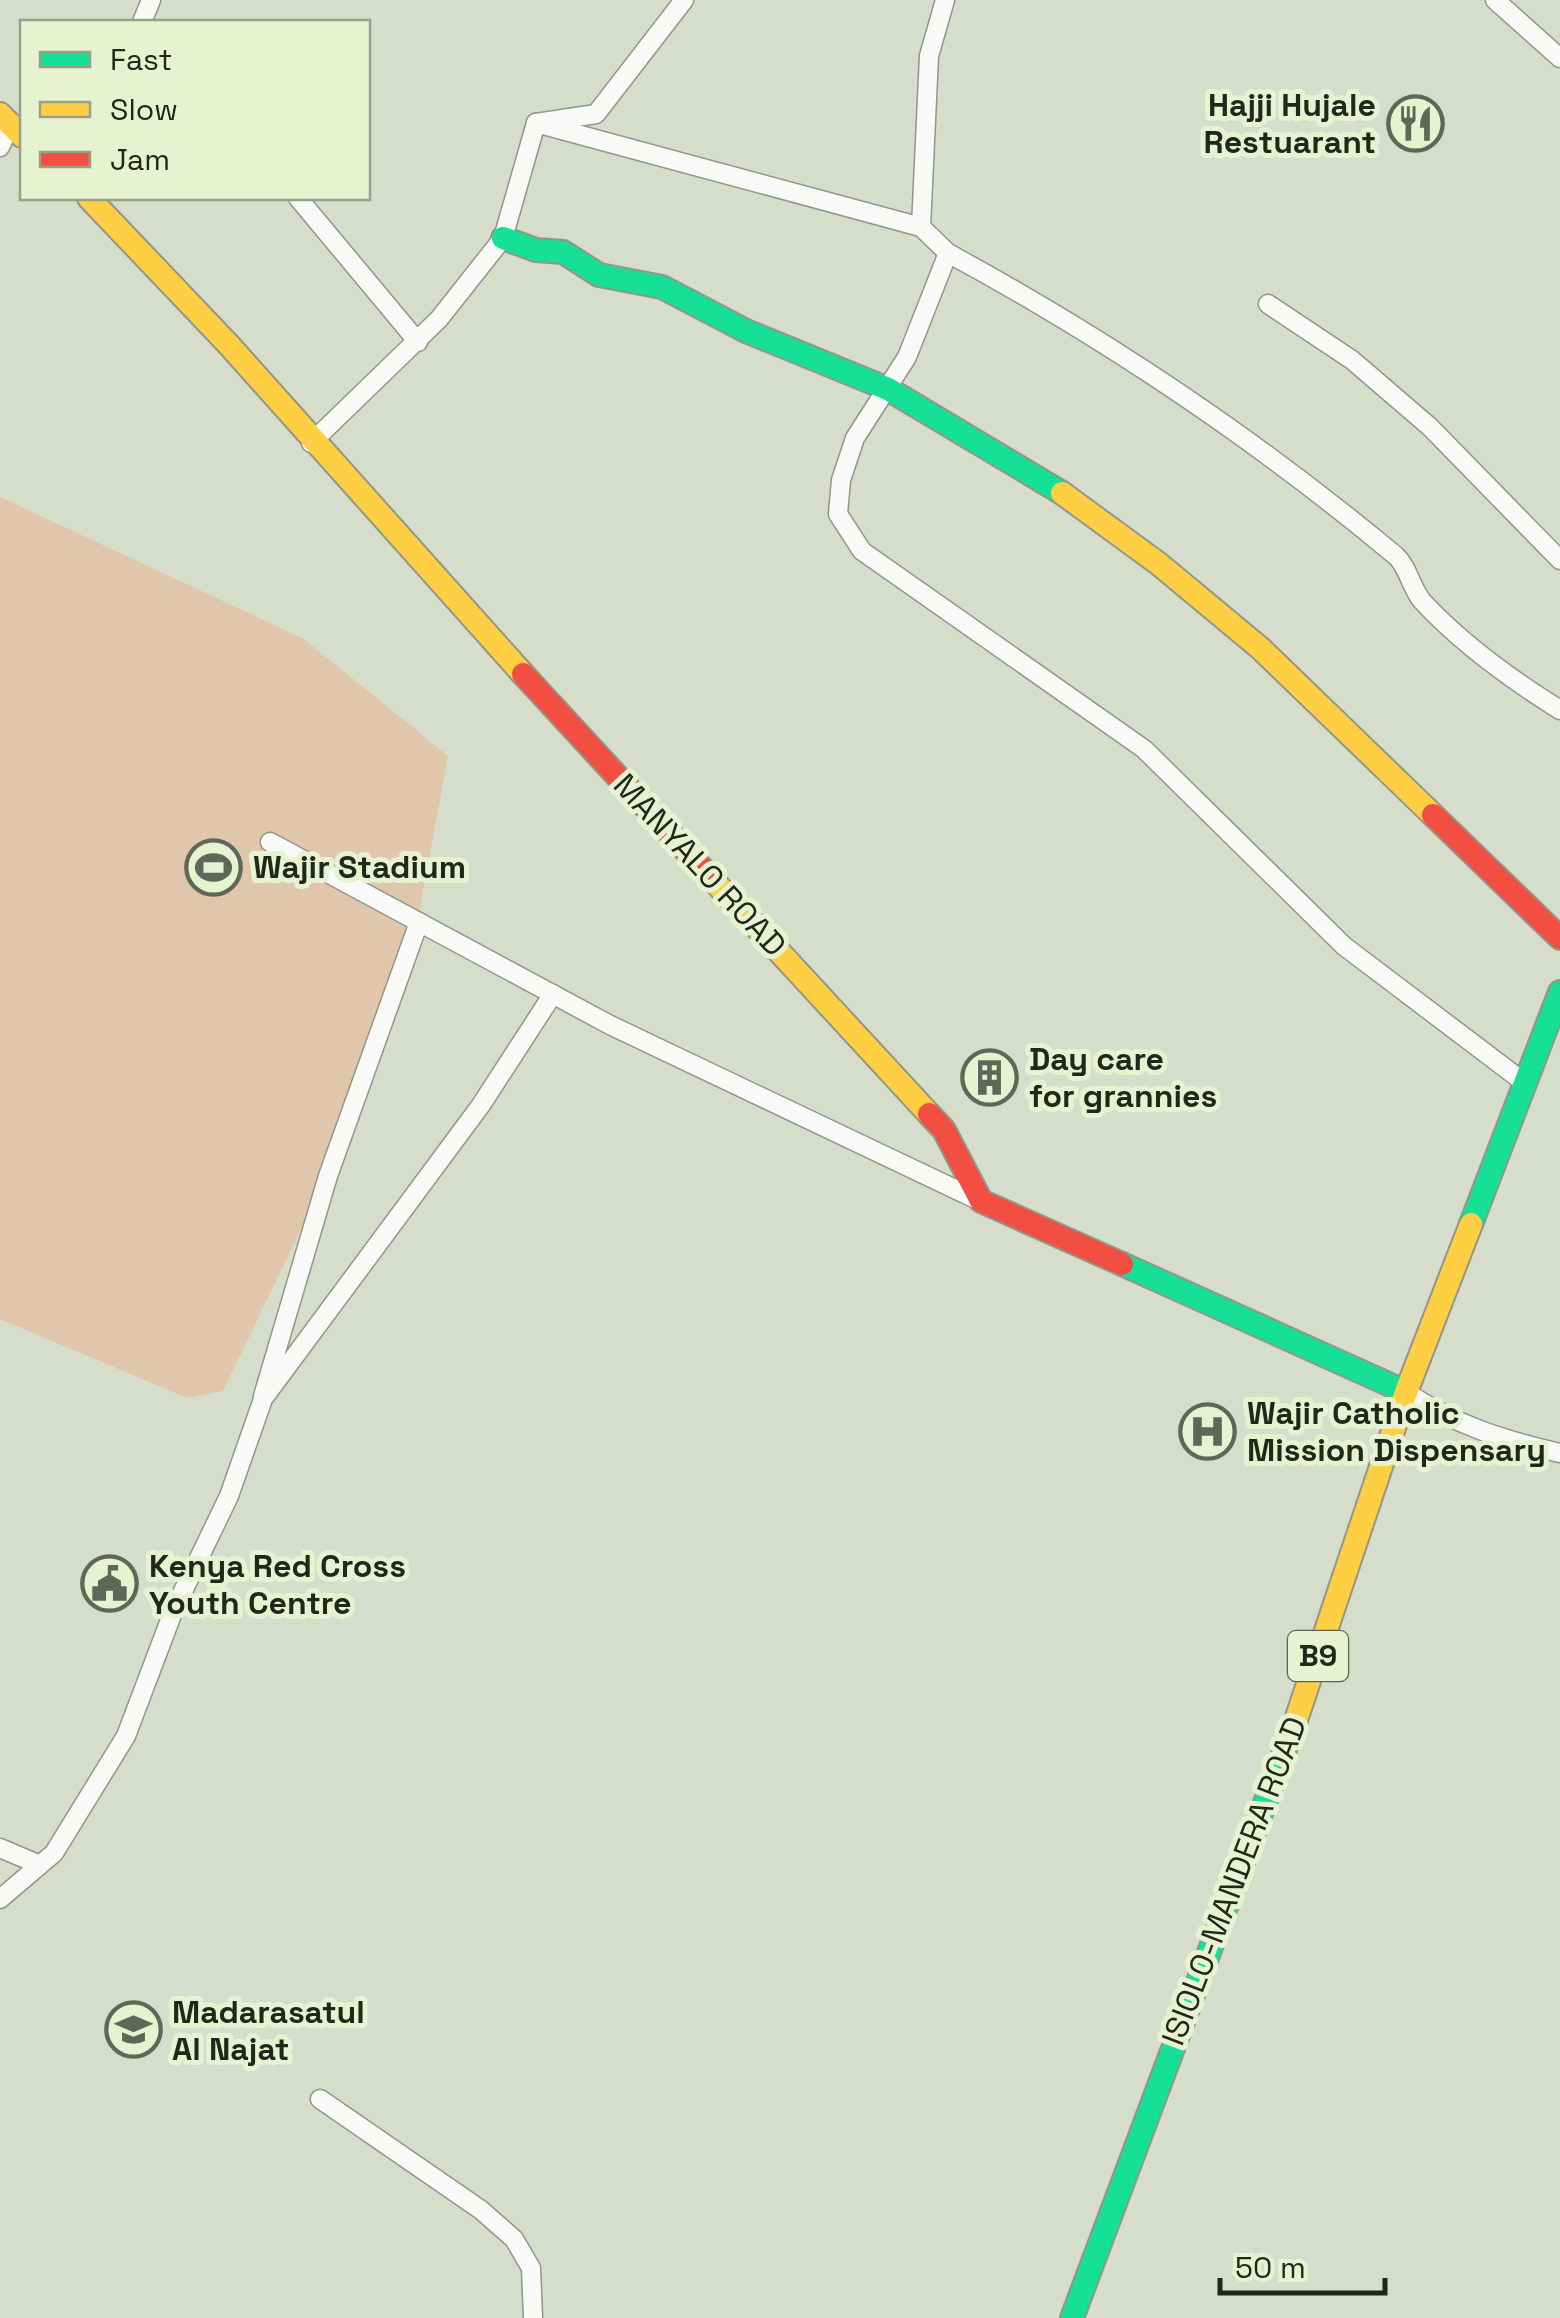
<svg xmlns="http://www.w3.org/2000/svg" width="1560" height="2318" font-family="'Space Grotesk',sans-serif">
<style>
.green{fill:#e0c7ac}
.lines{fill:none;stroke-linecap:round;stroke-linejoin:round}
.street-casing{stroke:#929688;stroke-width:21}
.fast-casing{stroke:#929688;stroke-width:26}
.slow-casing{stroke:#929688;stroke-width:26}
.jam-casing{stroke:#929688;stroke-width:26}
.street{stroke:#f9faf7;stroke-width:18}
.fast{stroke:#16e098;stroke-width:22}
.slow{stroke:#ffcf43;stroke-width:22}
.jam{stroke:#f24e42;stroke-width:22}
.labels{text-anchor:middle;stroke-width:10;stroke-linejoin:round;paint-order:stroke}
.shield{fill:#e7f3d0;stroke:#5d6451;stroke-width:2.5}
.shield-label{font-size:30px;font-weight:bold;fill:#22271a}
.poi-label{font-size:32px;font-weight:bold;fill:#22271a;stroke:#e7f3d0;text-anchor:start}
.street-label{font-size:32px;fill:#22271a;stroke:#e7f3d0}
</style>
<rect width="100%" height="100%" fill="#d7ddcb"/>
<polygon class="green" points="0,497 304,639 448,756 407,978 337,1155 223,1391 187,1398 0,1319"/>
<g class="lines">
<defs>
<g id="street">
<polyline points="1495,0 1560,58"/>
<polyline points="142,22 151,0"/>
<path d="M 536,123 L 921,227 L 948,253 C 1108,340 1257,440 1396,556 C 1409,568 1411,589 1423,602 C 1462,644 1512,680 1560,710"/>
<polyline points="0,147 10,126"/>
<polyline points="298,198 418,342"/>
<polyline points="921,227 929,56 945,0"/>
<polyline points="948,253 907,357 855,438 841,480 838,514 862,551 1144,749 1344,946 1525,1083"/>
<polyline points="1268,304 1352,360 1430,427 1560,560"/>
<polyline points="311,443 439,319 503,238 536,123 596,114 684,0"/>
<polyline points="270,842 610,1025 980,1201"/>
<path d="M 1406,1392 C 1455,1425 1503,1440 1560,1453"/>
<polyline points="263,1396 328,1176 419,922"/>
<polyline points="0,1848 40,1865"/>
<polyline points="0,1899 54,1853 126,1736 173,1612 229,1496 263,1399 481,1105 553,994"/>
<polyline points="320,2099 481,2210 514,2239 531,2268 533,2318"/>
</g>
<g id="fast">
<polyline points="503,238 536,250 563,252 599,275 662,287 746,331 888,389 1062,493"/>
<polyline points="1471,1224 1560,992"/>
<polyline points="1122,1264 1406,1392"/>
<polyline points="1072,2318 1296,1720"/>
</g>
<g id="slow">
<polyline points="0,114 22,136"/>
<polyline points="89,198 229,345 523,674"/>
<polyline points="1062,493 1159,564 1260,648 1433,815"/>
<polyline points="712,879 929,1114"/>
<polyline points="1296,1720 1406,1392 1471,1224"/>
</g>
<g id="jam">
<polyline points="523,674 712,879"/>
<polyline points="1433,815 1560,938"/>
<polyline points="929,1114 944,1130 981,1201 1122,1264"/>
</g>
</defs>
<use href="#street" class="street-casing"/>
<use href="#fast" class="fast-casing"/>
<use href="#slow" class="slow-casing"/>
<use href="#jam" class="jam-casing"/>
<use href="#street" class="street"/>
<use href="#fast" class="fast"/>
<use href="#slow" class="slow"/>
<use href="#jam" class="jam"/>
</g>
<defs>
<symbol id="restaurant-ring" viewBox="-11 -11 22 22"><circle r="9.5" fill="#e7f3d0" stroke="#616758" stroke-width="1.5"/><path d="M-5-6h1v4h1v-4h1v4h1v-4h1v5L-1.5 .5V6h-2V.5L-5-1ZM5-6V6H3V1.5H1.5Q1.5-4 5-6Z" fill="#616758"/></symbol>
<symbol id="stadium-ring" viewBox="-11 -11 22 22"><circle r="9.5" fill="#e7f3d0" stroke="#616758" stroke-width="1.5"/><path d="M0-5a6.5 5 0 1 0 0 10a6.5 5 0 1 0 0-10ZM-3.5-1.8h7v3.6h-7Z" fill="#616758"/></symbol>
<symbol id="building-ring" viewBox="-11 -11 22 22"><circle r="9.5" fill="#e7f3d0" stroke="#616758" stroke-width="1.5"/><path d="M-4-6H4V6H1V3H-1V6H-4ZM-2.5-4.3h1.7v1.8h-1.7ZM.8-4.3h1.7v1.8H.8ZM-2.5-1h1.7V.8h-1.7ZM.8-1h1.7V.8H.8Z" fill="#616758"/></symbol>
<symbol id="hospital-ring" viewBox="-11 -11 22 22"><circle r="9.5" fill="#e7f3d0" stroke="#616758" stroke-width="1.5"/><path d="M-5-5h3v3.5h4V-5h3V5h-3V1.5h-4V5h-3Z" fill="#616758"/></symbol>
<symbol id="civic-ring" viewBox="-11 -11 22 22"><circle r="9.5" fill="#e7f3d0" stroke="#616758" stroke-width="1.5"/><path d="M-.6-6.5H3V-4.5H.6V-3L4-1V1h2V6H-6V1h2V-1L-.6-3ZM-1.2 2.5V6h2.4V2.5Z" fill="#616758"/></symbol>
<symbol id="school-ring" viewBox="-11 -11 22 22"><circle r="9.5" fill="#e7f3d0" stroke="#616758" stroke-width="1.5"/><path d="M0-5L7-2L0 1L-7-2ZM-4 1L0 2.5L4 1V4Q0 6-4 4Z" fill="#616758"/></symbol>
</defs>
<g fill-rule="evenodd">
<use href="#restaurant-ring" x="1384" y="92" width="63" height="63"/>
<use href="#stadium-ring" x="182" y="836" width="63" height="63"/>
<use href="#building-ring" x="958" y="1046" width="63" height="63"/>
<use href="#hospital-ring" x="1176" y="1400" width="63" height="63"/>
<use href="#civic-ring" x="78" y="1552" width="63" height="63"/>
<use href="#school-ring" x="102" y="1998" width="63" height="63"/>
</g>
<g class="labels">
<rect class="shield" x="1288" y="1631" width="60" height="50" rx="8"/>
<g class="shield-label">
<text x="1318" y="1666">B9</text>
</g>
<g class="poi-label">
<text x="1376" y="116" text-anchor="end">Hajji Hujale<tspan x="1376" dy="37">Restuarant</tspan></text>
<text x="253" y="878">Wajir Stadium</text>
<text x="1029" y="1070">Day care<tspan x="1029" dy="37">for grannies</tspan></text>
<text x="1247" y="1424">Wajir Catholic<tspan x="1247" dy="37">Mission Dispensary</tspan></text>
<text x="149" y="1577">Kenya Red Cross<tspan x="149" dy="37">Youth Centre</tspan></text>
<text x="172" y="2023">Madarasatul<tspan x="172" dy="37">Al Najat</tspan></text>
</g>
<g class="street-label">
<text transform="translate(700 865) rotate(47)" y="11">MANYALO ROAD</text>
<text transform="translate(1234 1881) rotate(-69)" y="11">ISIOLO-MANDERA ROAD</text>
</g>
</g>
<rect x="20" y="20" width="350" height="180" fill="#e7f3d0" stroke="#98a187" stroke-width="2.5"/>
<rect x="40" y="52" width="50" height="15" fill="#16e098" stroke="#98a187" stroke-width="2.5"/>
<text x="110" y="70" font-size="30" fill="#22271a">Fast</text>
<rect x="40" y="102" width="50" height="15" fill="#ffcf43" stroke="#98a187" stroke-width="2.5"/>
<text x="110" y="120" font-size="30" fill="#22271a">Slow</text>
<rect x="40" y="152" width="50" height="15" fill="#f24e42" stroke="#98a187" stroke-width="2.5"/>
<text x="110" y="170" font-size="30" fill="#22271a">Jam</text>
<path d="M1220 2278v15h165v-15" fill="none" stroke="#22271a" stroke-width="5"/>
<text x="1235" y="2278" font-size="30" fill="#22271a" stroke="#e7f3d0" stroke-width="8" paint-order="stroke">50 m</text>
</svg>
